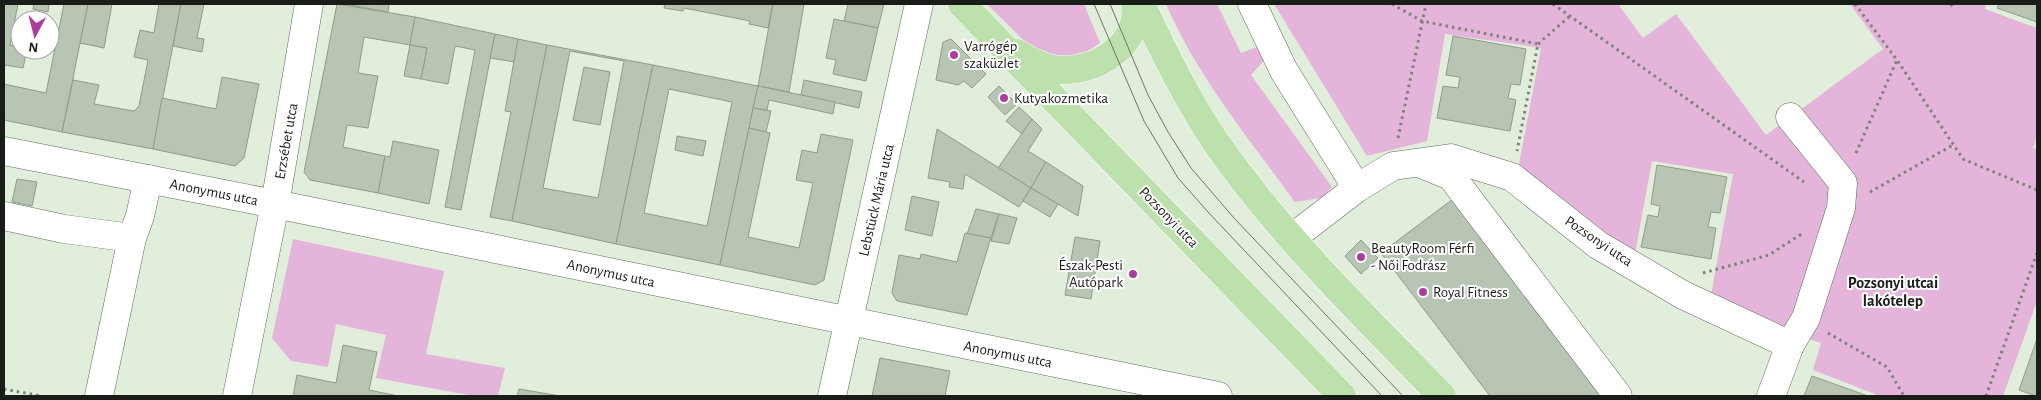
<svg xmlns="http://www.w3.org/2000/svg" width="2041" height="400" font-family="'Alegreya Sans',sans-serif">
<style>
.green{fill:#e5b4da}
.building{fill:#b9c5b4;stroke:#909b8b;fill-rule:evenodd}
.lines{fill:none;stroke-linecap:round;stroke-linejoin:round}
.minor-casing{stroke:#636d5e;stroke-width:29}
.major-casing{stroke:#fff;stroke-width:29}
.path{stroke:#7b8378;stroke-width:3;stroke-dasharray:2.5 4;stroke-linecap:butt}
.minor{stroke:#fff;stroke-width:28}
.major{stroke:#bde1ac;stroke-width:28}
.tram{stroke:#6d756a;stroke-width:1}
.poi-dot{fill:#ac3d9b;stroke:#fff;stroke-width:2}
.labels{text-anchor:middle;stroke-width:4;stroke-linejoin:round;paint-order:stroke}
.poi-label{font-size:15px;fill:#191d17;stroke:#fff;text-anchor:start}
.street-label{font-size:15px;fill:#191d17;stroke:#fff}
.neighbourhood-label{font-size:16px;font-weight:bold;fill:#191d17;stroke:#fff}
</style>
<rect width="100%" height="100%" fill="#e1eedc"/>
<g class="green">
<polygon points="987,4 1084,4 1100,43 1089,51 1063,57 1030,47"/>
<path d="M 1166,4 L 1217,4 L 1241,53 L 1263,45 L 1270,54 L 1251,75 L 1332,187 L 1321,198 L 1295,202 C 1249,139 1197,76 1166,4 Z"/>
<polygon points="1274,4 1618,4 1643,38 1676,14 1766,135 1883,49 1850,4 1986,4 1985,9 2037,28 2037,136 2033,148 2037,149 2037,301 2003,396 1880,396 1813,370 1821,343 1764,324 1711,295 1733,174 1652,161 1634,259 1587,227 1519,164 1541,48 1445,34 1427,141 1367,156"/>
<polygon points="293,239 444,271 426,354 505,368 498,396 474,396 376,378 386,335 336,324 328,367 291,361 272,338"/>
</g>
<g class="building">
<polygon points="4,4 18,4 10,45 20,47 20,50 27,50 23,68 5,65 4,72"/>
<polygon points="34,4 49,4 48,12 33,9"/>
<polygon points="64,4 88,4 62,132 4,120 4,84 46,93"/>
<polygon points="88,4 112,4 104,48 80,43"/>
<polygon points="159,4 181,4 153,149 62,132 73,80 99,85 94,104 134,111 139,106 148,60 134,57 140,30 154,33"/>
<polygon points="181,4 204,4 197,38 204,39 202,52 173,46"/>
<polygon points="337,4 415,17 410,45 364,37 358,73 378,76 368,128 347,125 343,147 385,156 378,193 310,180 304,172"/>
<polygon points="345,4 389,4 388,12"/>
<polygon points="665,4 773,4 768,28 749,24 750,21 684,8 683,11 664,8"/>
<polygon points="773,4 804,4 789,92 758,86"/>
<polygon points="848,4 884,4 878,28 844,21"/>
<polygon points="1999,4 2037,4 2037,22 1997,8"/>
<polygon points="415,17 495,34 461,210 445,207 475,50 455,46 448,84 421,79 427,48 410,45"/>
<polygon points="834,19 878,28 866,81 833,74 836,60 826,58"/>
<polygon points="495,34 518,39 515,62 490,58"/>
<polygon points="1453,36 1526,49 1520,85 1511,84 1508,98 1516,100 1510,131 1437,118 1443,86 1458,88 1460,77 1446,75"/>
<polygon points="518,39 547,45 512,221 490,217 511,112 505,111"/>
<polygon points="951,39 986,74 972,88 964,81 958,85 936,80 943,42"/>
<polygon points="410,45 427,48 421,79 404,76"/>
<path d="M 547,45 L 653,65 L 616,244 L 512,221 ZM 570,51 L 624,61 L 598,198 L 543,188 Z"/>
<path d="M 653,65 L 758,86 L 720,265 L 616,244 ZM 669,89 L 732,102 L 707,226 L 644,213 Z"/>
<polygon points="584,67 610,72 600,125 573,120"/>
<polygon points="222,77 259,84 244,158 235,166 153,149 162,98 216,109"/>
<polygon points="804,80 862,92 859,108 801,95"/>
<polygon points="758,86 835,102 833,114 769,100 767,110 753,108"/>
<polygon points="999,86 1017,104 1005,115 988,97"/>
<polygon points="1019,107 1032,119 1022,134 1006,121"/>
<polygon points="753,108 771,111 766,132 749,128"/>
<polygon points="1032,119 1042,129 1028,151 1046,162 1031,188 998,168"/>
<polygon points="749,128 770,133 748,237 799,248 813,183 796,180 802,150 817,153 821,134 853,140 824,280 815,285 720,265"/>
<polygon points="937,129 1031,188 1019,207 965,174 963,189 949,187 950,182 928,178"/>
<polygon points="677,136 706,141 703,156 675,150"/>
<polygon points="393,141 439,150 429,204 378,193 385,156 390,157"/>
<polygon points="1046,162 1083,186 1078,216 1031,188"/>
<polygon points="1657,165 1727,177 1720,213 1711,212 1708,227 1716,228 1711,259 1641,247 1648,215 1658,217 1660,206 1651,204"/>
<polygon points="17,179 37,182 32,206 12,202"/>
<polygon points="1031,188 1058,204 1050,217 1023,201"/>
<polygon points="912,196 939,202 932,236 905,230"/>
<polygon points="1457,196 1609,396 1490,396 1381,253"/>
<polygon points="976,209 999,214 991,238 967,234"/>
<polygon points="999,214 1017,218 1009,244 991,241"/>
<polygon points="965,233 991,238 967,315 897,301 892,293 899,255 920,259 921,254 957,262"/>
<polygon points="1075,237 1100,241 1091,299 1065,295"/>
<polygon points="1361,240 1378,258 1361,274 1345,256"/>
<polygon points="2037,339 2037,396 2036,396 2019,390"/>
<polygon points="343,345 377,352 369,390 398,396 293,396 297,375 336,383"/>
<polygon points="880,358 950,371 945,396 872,396"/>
<polygon points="1812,376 1868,396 1804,396"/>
<polygon points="519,389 560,396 517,396"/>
</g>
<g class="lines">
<defs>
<g id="minor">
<polyline points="1252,4 1284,71 1357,188"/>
<polyline points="1790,117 1843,183 1841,208 1806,318 1790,345"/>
<polyline points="4,151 275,204 1218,396"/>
<polyline points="1419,163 1451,176 1618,396"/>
<polyline points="4,216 64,229 132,238"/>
<polyline points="1292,238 1357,188 1393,166 1451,158 1512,177 1598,245 1683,295 1790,345 1771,396"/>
<polyline points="99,396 132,238 140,216 148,179"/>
<polyline points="237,396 275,204 309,4"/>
<polyline points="832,396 919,4"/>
</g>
<g id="major">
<polyline points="962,4 1342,396"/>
<path d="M 1141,4 C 1164,52 1187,100 1217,144 C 1282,237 1364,316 1442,396"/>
<path d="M 1017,53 C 1030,61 1044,69 1060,70 C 1097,72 1141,44 1135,4"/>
</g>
</defs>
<use href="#minor" class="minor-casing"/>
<use href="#major" class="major-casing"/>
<g class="path">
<polyline points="1392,4 1422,21 1538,44 1517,151"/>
<polyline points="1553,4 1804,182"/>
<polyline points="1855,4 1897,60 1963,159 2037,190"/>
<polyline points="1951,4 1953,8"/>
<polyline points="1538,44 1570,16"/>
<polyline points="1398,138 1426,4"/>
<polyline points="1856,153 1897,60"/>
<polyline points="1870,192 1953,145"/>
<polyline points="1703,273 1769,255 1803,233"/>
<polyline points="1828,333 1887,367 1904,396"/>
<polyline points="4,389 41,396"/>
<polyline points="1986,396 2037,253"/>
</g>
<use href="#minor" class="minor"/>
<use href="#major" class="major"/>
<g class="tram">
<polyline points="1094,4 1144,121 1178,178 1208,212 1382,396"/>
<polyline points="1110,4 1148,95 1168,132 1191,168 1234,218 1403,396"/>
</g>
</g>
<g class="poi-dot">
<circle cx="954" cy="55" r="5"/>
<circle cx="1004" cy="98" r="5"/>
<circle cx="1361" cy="257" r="5"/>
<circle cx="1133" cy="274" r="5"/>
<circle cx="1423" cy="292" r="5"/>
</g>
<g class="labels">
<g class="poi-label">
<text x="964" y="51">Varrógép<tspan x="964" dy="17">szaküzlet</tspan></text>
<text x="1014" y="103">Kutyakozmetika</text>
<text x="1371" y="253">BeautyRoom Férfi<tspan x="1371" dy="17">- Női Fodrász</tspan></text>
<text x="1123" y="270" text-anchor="end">Észak-Pesti<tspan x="1123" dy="17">Autópark</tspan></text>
<text x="1433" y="297">Royal Fitness</text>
</g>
<g class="street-label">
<text transform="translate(286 141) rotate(-80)" y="5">Erzsébet utca</text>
<text transform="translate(214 192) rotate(11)" y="5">Anonymus utca</text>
<text transform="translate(876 200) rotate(-77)" y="5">Lebstück Mária utca</text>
<text transform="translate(1169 217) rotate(46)" y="5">Pozsonyi utca</text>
<text transform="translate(1599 241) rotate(34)" y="5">Pozsonyi utca</text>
<text transform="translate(611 273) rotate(12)" y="5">Anonymus utca</text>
<text transform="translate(1008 354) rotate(11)" y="5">Anonymus utca</text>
</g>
<g class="neighbourhood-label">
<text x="1893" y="288">Pozsonyi utcai<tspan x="1893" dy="18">lakótelep</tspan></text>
</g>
</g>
<rect width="2041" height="400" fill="none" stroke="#191d17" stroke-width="10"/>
<g transform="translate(35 35) rotate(187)"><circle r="24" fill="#ffffff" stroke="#a3a5a2"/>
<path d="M0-4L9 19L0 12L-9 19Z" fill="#ac3d9b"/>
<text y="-8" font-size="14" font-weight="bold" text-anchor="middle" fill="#191d17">N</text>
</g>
</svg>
